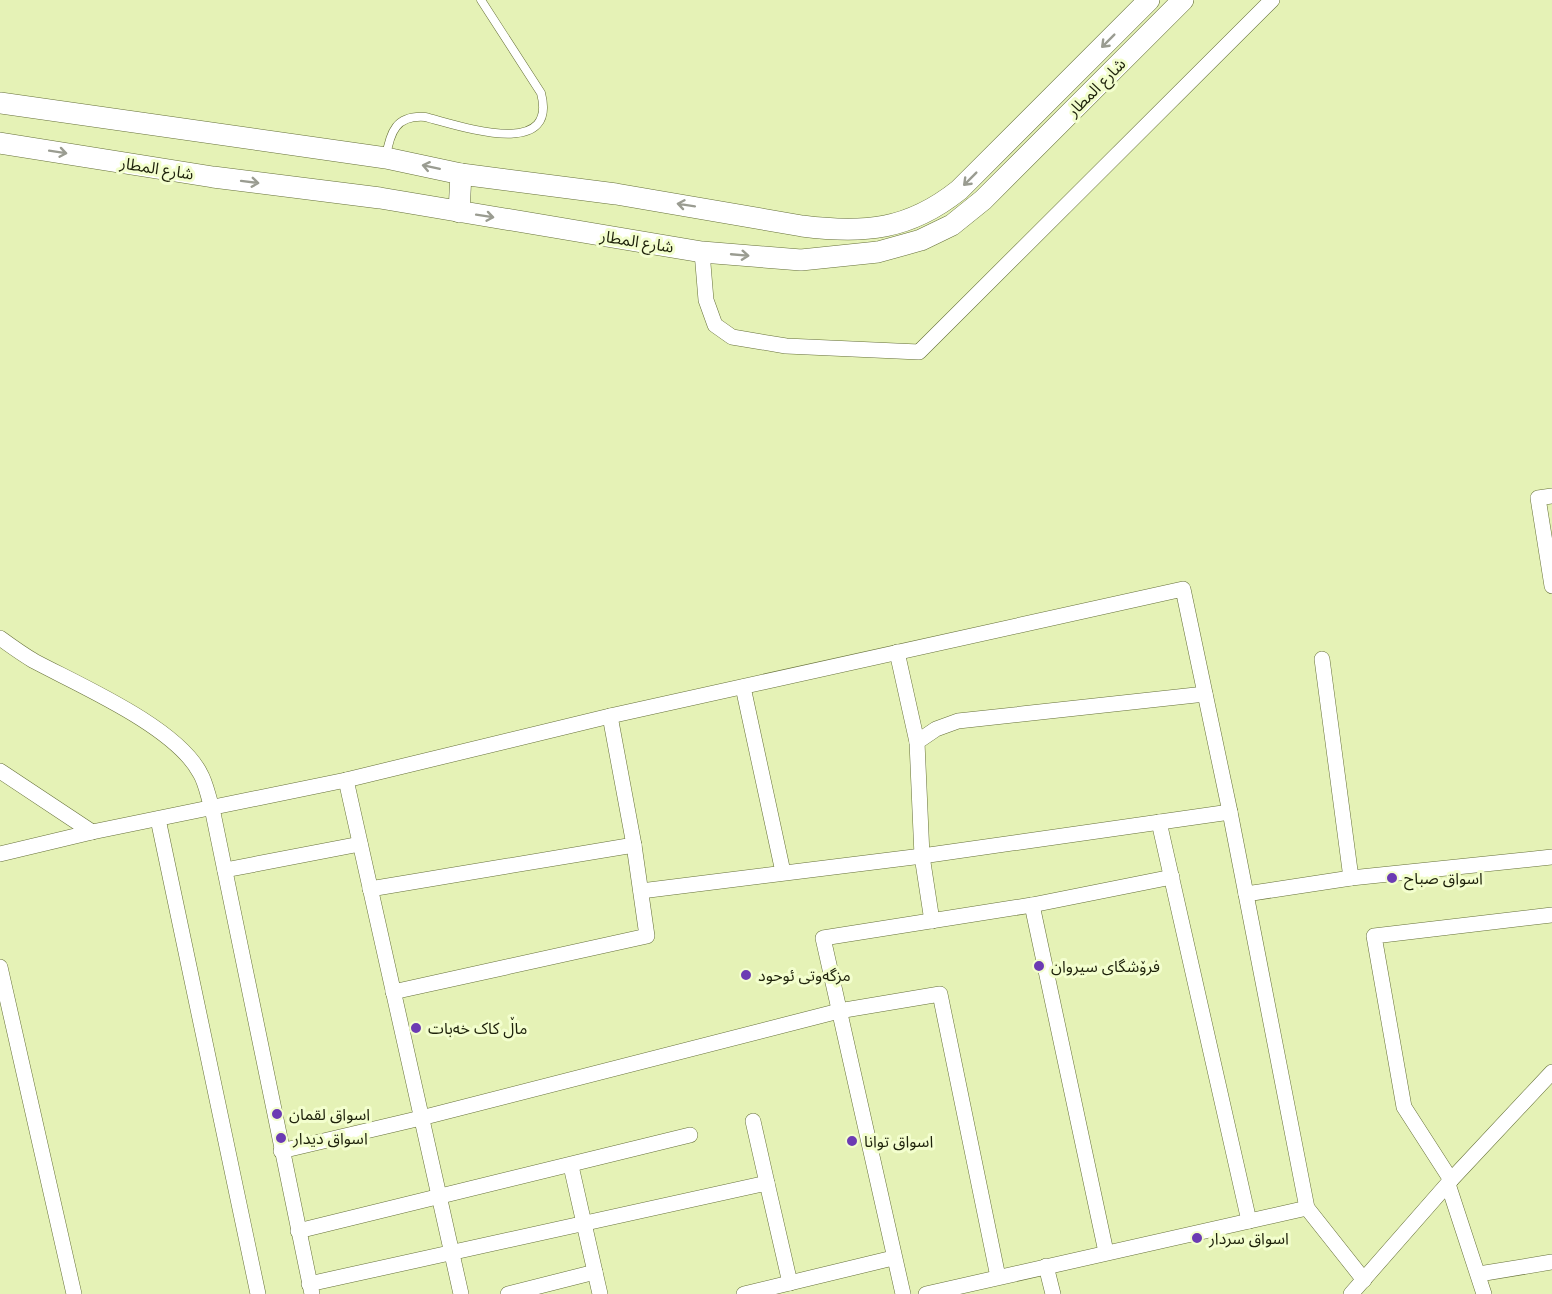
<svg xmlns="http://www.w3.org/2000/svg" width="1552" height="1294" font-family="'Golos Text','Noto Sans Arabic',sans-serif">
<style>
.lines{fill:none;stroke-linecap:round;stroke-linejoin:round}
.lane-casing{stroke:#667039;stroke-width:9}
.street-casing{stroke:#667039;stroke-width:16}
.secondary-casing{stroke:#667039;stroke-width:22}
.lane{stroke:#fff;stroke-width:8}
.street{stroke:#fff;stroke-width:15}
.secondary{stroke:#fff;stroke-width:21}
.oneway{stroke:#9a9c91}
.poi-dot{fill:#6c3bb3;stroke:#f3fece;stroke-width:2}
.labels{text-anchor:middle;stroke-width:6;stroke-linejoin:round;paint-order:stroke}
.street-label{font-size:16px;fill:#1e220b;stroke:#f3fece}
.poi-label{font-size:16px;fill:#1e220b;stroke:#f3fece;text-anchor:start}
</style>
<rect width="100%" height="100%" fill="#e5f2b6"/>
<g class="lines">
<defs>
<path id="lane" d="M 386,157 C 390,132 396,115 425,117 C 455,124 559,162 541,93 L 481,0"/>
<g id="street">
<polyline points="702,252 706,300 715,325 732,337 786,346 919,352 1272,0"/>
<polyline points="1552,496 1538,498 1552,586"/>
<path d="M 0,638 C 11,646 22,654 34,661 C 81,686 176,727 200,773 C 206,783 208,796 212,808 L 312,1294"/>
<polyline points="897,652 917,742"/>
<polyline points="1322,659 1351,878"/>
<polyline points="743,687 783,872"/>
<polyline points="0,771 92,832"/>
<polyline points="346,780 461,1294"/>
<polyline points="158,819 258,1294"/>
<polyline points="1159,822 1249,1221"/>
<polyline points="0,854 92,832 346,780 610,716 1183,589 1230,812 1307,1208 1364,1280"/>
<polyline points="225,870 360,844"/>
<polyline points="370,889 634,845"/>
<polyline points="641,891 922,856 1230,812"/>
<polyline points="1246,894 1351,878 1552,857"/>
<polyline points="1032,905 1106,1252"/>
<polyline points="932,921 922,856 917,742 936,729 958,721 1205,694"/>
<polyline points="0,967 74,1294"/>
<polyline points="393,992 647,936 634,845 610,716"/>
<polyline points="753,1121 767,1183"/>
<polyline points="281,1151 421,1118 839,1011 940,994 998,1277"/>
<polyline points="571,1166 600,1294"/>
<polyline points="1451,1180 1404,1107 1374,936 1552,915"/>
<polyline points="1448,1184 1484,1294"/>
<polyline points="298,1231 690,1135"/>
<polyline points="1046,1266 1053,1294"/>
<polyline points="1479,1274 1552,1262"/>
<polyline points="309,1284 767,1183 790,1283"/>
<polyline points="508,1294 595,1272"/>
<polyline points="744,1294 893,1258"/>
<polyline points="903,1294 823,938 1032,905 1172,877"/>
<polyline points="926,1294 1307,1208"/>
<polyline points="1351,1294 1451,1180 1552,1072"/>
</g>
<g id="secondary">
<path d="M 0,103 L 386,158 L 461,174 L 616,194 L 802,226 C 864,234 909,230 959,190 L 1149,0"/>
<polyline points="0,143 213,177 380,198 702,252 801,260 878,252 921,240 952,225 983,200 1183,0"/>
<polyline points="459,212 461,174"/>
</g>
</defs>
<use href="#lane" class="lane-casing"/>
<use href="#street" class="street-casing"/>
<use href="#secondary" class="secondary-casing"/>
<use href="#lane" class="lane"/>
<use href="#street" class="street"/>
<use href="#secondary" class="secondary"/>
</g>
<defs><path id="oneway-shaft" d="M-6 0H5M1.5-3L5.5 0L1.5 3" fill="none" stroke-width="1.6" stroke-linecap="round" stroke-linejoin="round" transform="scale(1.5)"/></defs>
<g class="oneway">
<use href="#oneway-shaft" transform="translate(1108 41) rotate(135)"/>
<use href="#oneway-shaft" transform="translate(58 152) rotate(9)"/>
<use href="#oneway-shaft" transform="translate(431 167) rotate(-168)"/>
<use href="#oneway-shaft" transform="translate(970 179) rotate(135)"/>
<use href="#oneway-shaft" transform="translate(250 182) rotate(7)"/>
<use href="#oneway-shaft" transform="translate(686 205) rotate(-171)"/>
<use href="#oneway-shaft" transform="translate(485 216) rotate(9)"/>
<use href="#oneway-shaft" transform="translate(740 255) rotate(5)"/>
</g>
<g class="poi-dot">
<circle cx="1392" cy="878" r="6"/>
<circle cx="1039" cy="966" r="6"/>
<circle cx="746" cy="975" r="6"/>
<circle cx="416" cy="1028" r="6"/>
<circle cx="277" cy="1114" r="6"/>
<circle cx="281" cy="1138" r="6"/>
<circle cx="852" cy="1141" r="6"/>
<circle cx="1197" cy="1238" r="6"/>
</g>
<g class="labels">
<g class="street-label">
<text transform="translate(1096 87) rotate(-45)" y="6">شارع المطار</text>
<text transform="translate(157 168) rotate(9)" y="6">شارع المطار</text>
<text transform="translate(637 241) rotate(9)" y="6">شارع المطار</text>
</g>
<g class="poi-label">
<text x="1404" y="884">اسواق صباح</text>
<text x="1051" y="972">فرۆشگای سیروان</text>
<text x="758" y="981">مزگەوتی ئوحود</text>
<text x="428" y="1034">ماڵ کاک خەبات</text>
<text x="289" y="1120">اسواق لقمان</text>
<text x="293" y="1144">اسواق ديدار</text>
<text x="864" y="1147">اسواق توانا</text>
<text x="1209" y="1244">اسواق سردار</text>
</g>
</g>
</svg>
